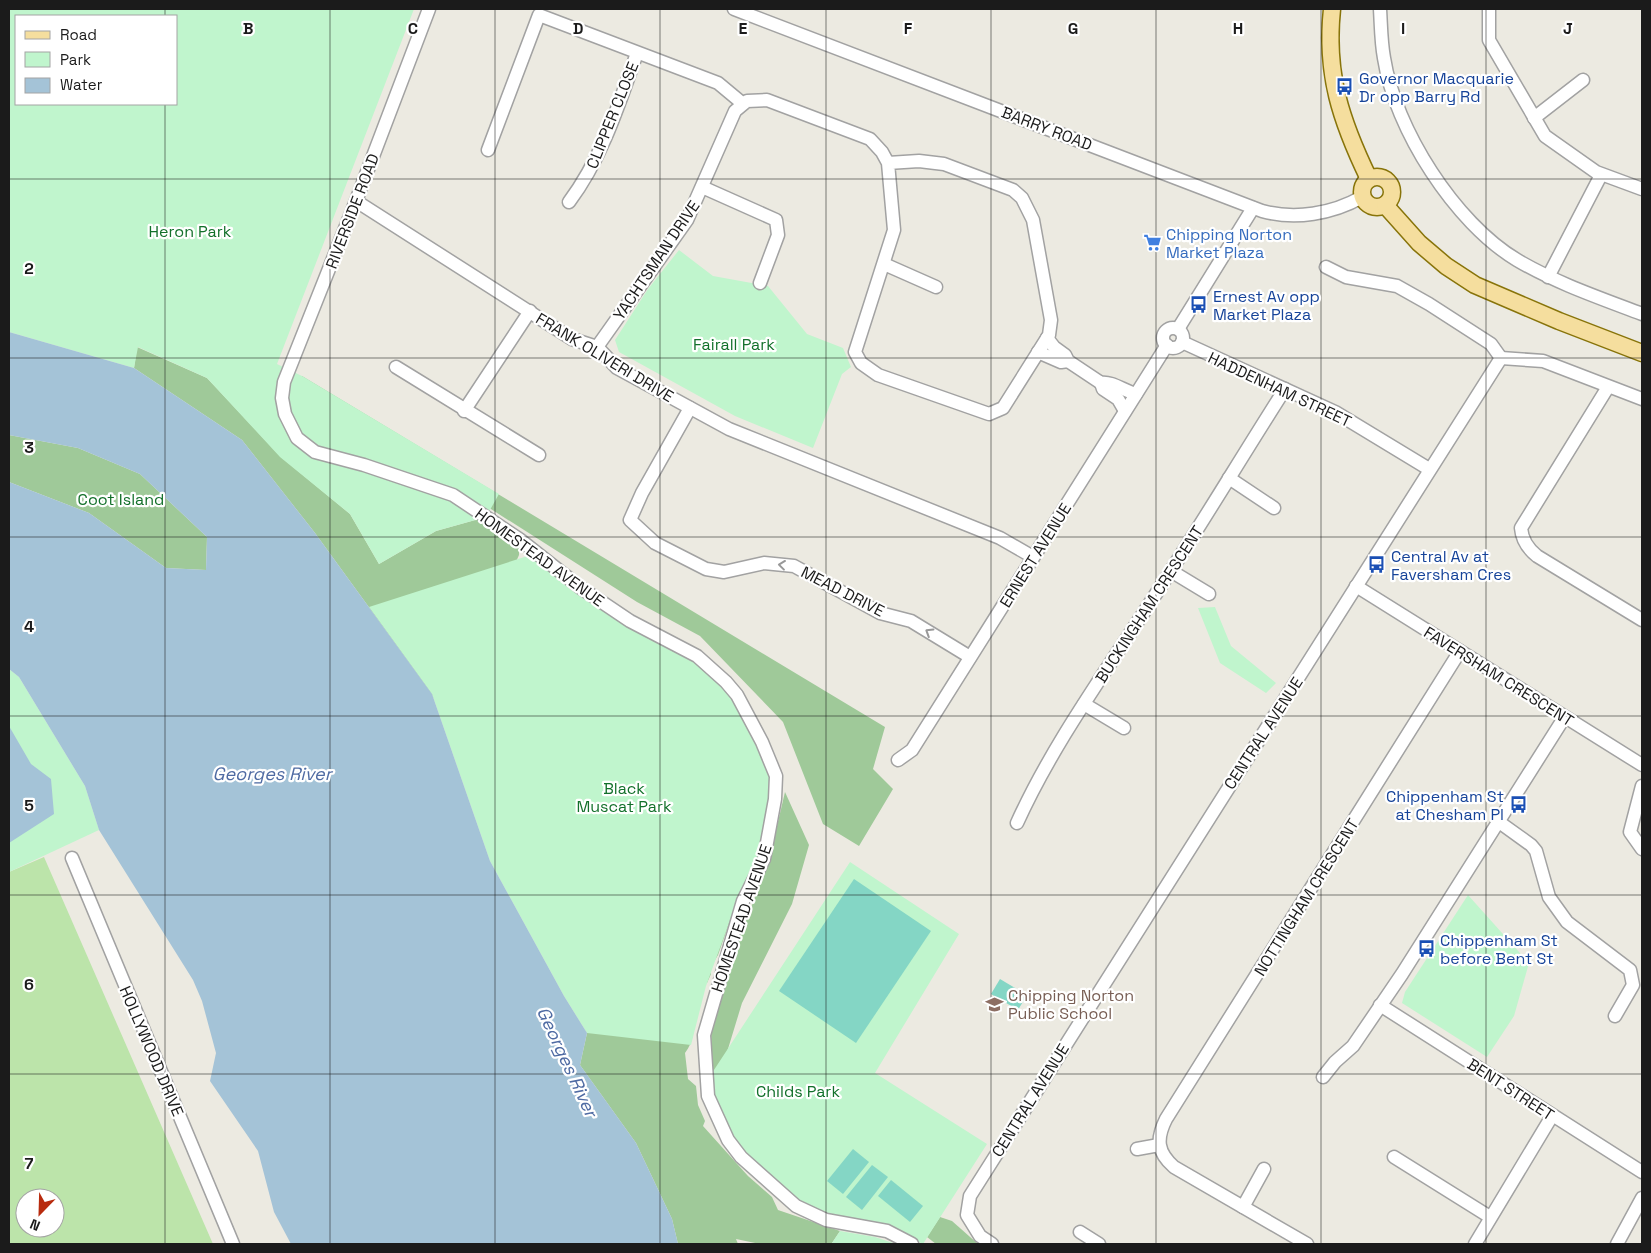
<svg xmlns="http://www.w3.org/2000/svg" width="1651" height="1253" font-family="'Space Grotesk',sans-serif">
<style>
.grass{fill:#bce4aa;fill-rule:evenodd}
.forest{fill:#9fc999}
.park{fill:#c0f5cd;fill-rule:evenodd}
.pitch{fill:#84d6c5}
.water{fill:#a4c3d7}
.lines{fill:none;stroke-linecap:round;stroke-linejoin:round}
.minor-casing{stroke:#a2a2a2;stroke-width:15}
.major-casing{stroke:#88740a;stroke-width:19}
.minor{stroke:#fff;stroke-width:12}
.major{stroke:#f5de9e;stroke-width:16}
.oneway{stroke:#989898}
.grid{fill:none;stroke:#1b1b1b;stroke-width:1;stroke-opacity:0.55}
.labels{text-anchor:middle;stroke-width:4.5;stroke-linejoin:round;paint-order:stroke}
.transit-label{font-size:16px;fill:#164399;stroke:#fff;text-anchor:start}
.street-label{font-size:16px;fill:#1b1b1b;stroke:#fff}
.park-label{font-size:16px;fill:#12702a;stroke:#fff}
.shop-label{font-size:16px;fill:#366cbe;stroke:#fff;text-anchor:start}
.education-label{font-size:16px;fill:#785e54;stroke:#fff;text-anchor:start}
.water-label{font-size:18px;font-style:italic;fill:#4f6ba3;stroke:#fff}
.grid-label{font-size:16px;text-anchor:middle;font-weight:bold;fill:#1b1b1b;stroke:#fff;stroke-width:4.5;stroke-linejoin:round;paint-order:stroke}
</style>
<rect width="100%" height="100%" fill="#eceae1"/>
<path class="grass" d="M 44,857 L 213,1244 L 9,1244 L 9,872 ZM 25,1198 L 55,1198 L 55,1228 L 25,1228 Z"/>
<g class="forest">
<path d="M 137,347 L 207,378 L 281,457 L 350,514 L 379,564 L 436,531 L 486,517 L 519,539 L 519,555 L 490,621 L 733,912 L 718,955 L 709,970 L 711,974 L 707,983 L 704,983 C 688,1006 701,1033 685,1053 L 688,1079 L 696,1086 L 698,1105 L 705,1121 L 703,1126 L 748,1176 L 772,1197 L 778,1210 L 840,1231 L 832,1243 L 760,1244 L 736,1239 L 738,1244 L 678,1244 L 672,1219 L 636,1143 L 580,1065 L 587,1033 L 432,694 L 315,533 L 242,440 L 134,368 Z"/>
<polygon points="302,376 885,727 873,769 893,789 859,846 823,824 783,722 700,636 637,602 414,460 294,404"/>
<polygon points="9,435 78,448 140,474 207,537 206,570 166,568 89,513 9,482"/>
<polygon points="785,792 809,845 792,904 742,1003 724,1062 712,1073 711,1028 723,982 769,860"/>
<polygon points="940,1217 952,1221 978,1244 936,1244 927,1237"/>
</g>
<g class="park">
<path d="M 9,9 L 414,9 L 277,364 L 302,376 L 499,494 L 486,517 L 436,531 L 379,564 L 350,514 L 280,457 L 207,378 L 138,347 L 134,368 L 9,332 ZM 16,16 L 176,16 L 176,104 L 16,104 Z"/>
<polygon points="679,250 713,276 768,286 807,334 843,348 851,367 842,374 813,448 735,416 619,352 615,340 648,289"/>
<polygon points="537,553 726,682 776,776 764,859 733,912 706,986 691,1045 587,1033 564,996 490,861 432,694 369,607"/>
<polygon points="1215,607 1231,646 1276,683 1266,693 1220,663 1198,608"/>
<polygon points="9,669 19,677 85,786 99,830 9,872"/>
<polygon points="850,862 959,934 875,1073 987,1144 923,1244 892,1229 831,1218 814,1211 790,1195 731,1137 714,1099 712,1073"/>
<polygon points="1468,895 1529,963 1514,1016 1487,1057 1402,1003 1405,992"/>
<polygon points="840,1231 875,1237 896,1244 829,1244 832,1243"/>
</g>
<g class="pitch">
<polygon points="854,879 931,931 856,1043 779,991"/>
<polygon points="1000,979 1027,995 1018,1010 991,994"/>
<polygon points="853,1149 869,1162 843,1194 827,1181"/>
<polygon points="872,1165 888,1177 862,1210 846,1197"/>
<polygon points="891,1180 923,1206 910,1222 878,1196"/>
</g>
<g class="water">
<polygon points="9,332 134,368 242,440 315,533 432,694 490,861 564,996 587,1033 580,1065 636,1143 672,1219 678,1244 291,1244 274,1212 258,1151 210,1081 216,1053 202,1001 193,980 99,830 85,786 19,677 9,669 9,482 89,513 166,568 206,570 207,537 140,474 78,448 9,435"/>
<polygon points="9,726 31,764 51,779 54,814 9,843"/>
</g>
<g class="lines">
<defs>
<g id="minor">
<polyline points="429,9 356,201 284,382 282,398 285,414 297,438 315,452 364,465 453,495 519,539 581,588 630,621 697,656 726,682 737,695 762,742 776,776 775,799 764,859 743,901 704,1035 708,1096 728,1140 741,1157 796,1206 826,1220 887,1231 912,1244"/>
<path d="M 734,9 L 1262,211 C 1295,220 1332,214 1362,197"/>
<path d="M 1380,9 C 1381,25 1381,42 1384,58 C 1395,129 1455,223 1517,260 C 1556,283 1600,298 1642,314"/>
<polyline points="1489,9 1489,40 1545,136 1596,172 1642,189"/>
<polyline points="1534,118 1583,80"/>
<polyline points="488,150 539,15 718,83 742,103"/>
<polyline points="702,187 776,220 778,235 760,283"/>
<polyline points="356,201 572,339 597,347 617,368 729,429 1000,538 1033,557"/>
<path d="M 569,202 C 602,158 619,104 637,53"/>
<polyline points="884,264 936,287"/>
<polyline points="1326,267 1346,277 1397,286 1429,304 1491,344 1501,358"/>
<polyline points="1548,277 1601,175"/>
<circle cx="1173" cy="338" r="10"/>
<polyline points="1178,329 1253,208"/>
<path d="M 1047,338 L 1054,347 L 1065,355 L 1068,361 L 1101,383 C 1112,381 1124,391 1136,394"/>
<polyline points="1182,342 1335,412 1429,469"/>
<polyline points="597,347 687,220 735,111 747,101 767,100 870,139 882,152 888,163 919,161 944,164 1013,190 1022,198 1033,220 1051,320 1049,335 1003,408 989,414 878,375 861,363 855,352 894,230 888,163"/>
<polyline points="1038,352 1061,362 1068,361"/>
<polyline points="1501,358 1543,361 1642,399"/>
<polyline points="396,367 539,455"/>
<polyline points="1101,383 1103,389 1118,399 1125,411"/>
<path d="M 1608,387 L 1521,528 C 1522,540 1527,548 1537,556 L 1642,620"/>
<polyline points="690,408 642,493 630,520 655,543 706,569 724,572 764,563 794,566 880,613 911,621 970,657"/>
<polyline points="464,411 530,311"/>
<polyline points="1229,478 1274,508"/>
<polyline points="1171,571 1209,594"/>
<polyline points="1356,586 1642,765"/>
<polyline points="1084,704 1124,728"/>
<polyline points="898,760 912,750 1167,345"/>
<polyline points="1642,786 1630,832 1642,849"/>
<polyline points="1499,822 1531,845 1536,851 1549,897 1567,922 1630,970 1633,985 1615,1016"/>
<path d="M 1017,823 C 1052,746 1102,677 1148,606 C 1195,535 1239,461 1285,389"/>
<polyline points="72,858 233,1244"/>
<polyline points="1380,1005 1642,1172"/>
<polyline points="1323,1077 1335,1062 1353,1046 1402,974 1564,718"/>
<polyline points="1137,1149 1159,1145"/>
<polyline points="1394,1157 1490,1217"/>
<polyline points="1243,1207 1264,1169"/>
<polyline points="1080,1232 1099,1244"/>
<polyline points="992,1244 980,1236 967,1215 970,1196 1501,358"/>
<path d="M 1307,1244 L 1174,1167 C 1157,1152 1156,1139 1166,1119 L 1460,651"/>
<polyline points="1475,1244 1552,1116"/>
<polyline points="1617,1244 1642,1198"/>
</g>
<g id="major">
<path d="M 1332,9 C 1325,74 1341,121 1369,179"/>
<circle cx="1377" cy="192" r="15"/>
<polyline points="1385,205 1419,243 1446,266 1475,285 1559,321 1642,353"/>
</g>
</defs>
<use href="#minor" class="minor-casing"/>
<use href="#major" class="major-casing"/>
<use href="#minor" class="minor"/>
<use href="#major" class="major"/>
</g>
<defs><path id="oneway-chevron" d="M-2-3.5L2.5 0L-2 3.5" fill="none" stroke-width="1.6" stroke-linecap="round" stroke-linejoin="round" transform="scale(1.25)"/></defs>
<g class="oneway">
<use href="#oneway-chevron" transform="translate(782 565) rotate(-173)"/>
<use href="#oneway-chevron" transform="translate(929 632) rotate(-148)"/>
</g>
<path class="grid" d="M 165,9 L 165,16M 330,9 L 330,1244M 495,9 L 495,1244M 660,9 L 660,1244M 826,9 L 826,1244M 991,9 L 991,1244M 1156,9 L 1156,1244M 1321,9 L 1321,1244M 1486,9 L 1486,1244M 165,104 L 165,1244M 9,179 L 1642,179M 9,358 L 1642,358M 9,537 L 1642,537M 9,716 L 1642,716M 9,895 L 1642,895M 9,1074 L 1642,1074"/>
<defs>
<symbol id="bus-bare" viewBox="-9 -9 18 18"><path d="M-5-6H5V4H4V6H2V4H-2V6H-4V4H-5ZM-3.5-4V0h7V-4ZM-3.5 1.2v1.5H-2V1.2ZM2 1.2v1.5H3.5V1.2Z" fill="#1a4fb4" stroke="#fff" stroke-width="2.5" paint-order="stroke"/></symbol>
<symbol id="supermarket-bare" viewBox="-9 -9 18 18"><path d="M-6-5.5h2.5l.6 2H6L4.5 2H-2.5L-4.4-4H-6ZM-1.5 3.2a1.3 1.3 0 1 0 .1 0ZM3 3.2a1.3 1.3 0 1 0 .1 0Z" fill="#3f7fe0" stroke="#fff" stroke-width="2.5" paint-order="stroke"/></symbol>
<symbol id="school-bare" viewBox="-9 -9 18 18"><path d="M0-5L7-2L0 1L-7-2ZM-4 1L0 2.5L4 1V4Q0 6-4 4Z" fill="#8d6e63" stroke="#fff" stroke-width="2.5" paint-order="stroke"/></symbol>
</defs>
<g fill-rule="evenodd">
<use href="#bus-bare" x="1332" y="74" width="25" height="25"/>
<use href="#supermarket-bare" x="1140" y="230" width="25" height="25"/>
<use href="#bus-bare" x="1186" y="292" width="25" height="25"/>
<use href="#bus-bare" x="1364" y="552" width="25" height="25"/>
<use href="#bus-bare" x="1506" y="792" width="25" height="25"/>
<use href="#bus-bare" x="1414" y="936" width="25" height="25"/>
<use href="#school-bare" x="982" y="992" width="25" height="25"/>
</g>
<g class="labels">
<g class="transit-label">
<text x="1359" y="84">Governor Macquarie<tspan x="1359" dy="18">Dr opp Barry Rd</tspan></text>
<text x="1213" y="302">Ernest Av opp<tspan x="1213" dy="18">Market Plaza</tspan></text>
<text x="1391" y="562">Central Av at<tspan x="1391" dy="18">Faversham Cres</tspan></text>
<text x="1504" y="802" text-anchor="end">Chippenham St<tspan x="1504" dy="18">at Chesham Pl</tspan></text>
<text x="1440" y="946">Chippenham St<tspan x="1440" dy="18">before Bent St</tspan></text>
</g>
<g class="street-label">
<text transform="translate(612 115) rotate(-68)" y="6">CLIPPER CLOSE</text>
<text transform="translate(1047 128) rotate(21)" y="6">BARRY ROAD</text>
<text transform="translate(352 211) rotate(-69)" y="6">RIVERSIDE ROAD</text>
<text transform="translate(656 260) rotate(-56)" y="6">YACHTSMAN DRIVE</text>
<text transform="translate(605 357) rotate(31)" y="6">FRANK OLIVERI DRIVE</text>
<text transform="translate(1280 389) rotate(25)" y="6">HADDENHAM STREET</text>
<text transform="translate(1035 555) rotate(-58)" y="6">ERNEST AVENUE</text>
<text transform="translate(540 557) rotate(36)" y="6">HOMESTEAD AVENUE</text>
<text transform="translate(843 591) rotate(27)" y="6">MEAD DRIVE</text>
<text transform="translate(1149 604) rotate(-57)" y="6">BUCKINGHAM CRESCENT</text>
<text transform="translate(1499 676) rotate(32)" y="6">FAVERSHAM CRESCENT</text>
<text transform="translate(1263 733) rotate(-57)" y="6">CENTRAL AVENUE</text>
<text transform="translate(1306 897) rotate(-58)" y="6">NOTTINGHAM CRESCENT</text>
<text transform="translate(741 918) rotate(-71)" y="6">HOMESTEAD AVENUE</text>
<text transform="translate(152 1051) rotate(67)" y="6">HOLLYWOOD DRIVE</text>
<text transform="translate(1511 1089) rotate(33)" y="6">BENT STREET</text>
<text transform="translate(1030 1100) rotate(-58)" y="6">CENTRAL AVENUE</text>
</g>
<g class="park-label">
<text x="190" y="237">Heron Park</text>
<text x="734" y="350">Fairall Park</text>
<text x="121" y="505">Coot Island</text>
<text x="624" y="794">Black<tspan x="624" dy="18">Muscat Park</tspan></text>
<text x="798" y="1097">Childs Park</text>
</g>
<g class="shop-label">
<text x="1166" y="240">Chipping Norton<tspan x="1166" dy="18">Market Plaza</tspan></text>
</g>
<g class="education-label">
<text x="1008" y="1001">Chipping Norton<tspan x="1008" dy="18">Public School</tspan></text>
</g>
<g class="water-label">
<text x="272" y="780">Georges River</text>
<text transform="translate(567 1062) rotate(65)" y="6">Georges River</text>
</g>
</g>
<g class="grid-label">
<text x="248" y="34">B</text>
<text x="413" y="34">C</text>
<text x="578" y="34">D</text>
<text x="743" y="34">E</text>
<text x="908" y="34">F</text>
<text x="1073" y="34">G</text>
<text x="1238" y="34">H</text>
<text x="1403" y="34">I</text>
<text x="1568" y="34">J</text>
<text x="29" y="274">2</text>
<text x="29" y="453">3</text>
<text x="29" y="632">4</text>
<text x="29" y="811">5</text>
<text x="29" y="990">6</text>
<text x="29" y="1169">7</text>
</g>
<rect width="1651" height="1253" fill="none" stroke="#1b1b1b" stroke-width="20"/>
<rect x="15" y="15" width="162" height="90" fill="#ffffff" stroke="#a4a4a4"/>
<rect x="25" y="31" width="25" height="8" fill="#f5de9e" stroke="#a4a4a4"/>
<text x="60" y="40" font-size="15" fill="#1b1b1b">Road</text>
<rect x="25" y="52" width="25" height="15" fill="#c0f5cd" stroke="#a4a4a4"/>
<text x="60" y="65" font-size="15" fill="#1b1b1b">Park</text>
<rect x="25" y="78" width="25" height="15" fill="#a4c3d7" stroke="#a4a4a4"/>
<text x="60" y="90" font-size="15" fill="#1b1b1b">Water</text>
<g transform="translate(40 1213) rotate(203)"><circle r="24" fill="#ffffff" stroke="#a4a4a4"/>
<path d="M0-4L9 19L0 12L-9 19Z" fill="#b82b0e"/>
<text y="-8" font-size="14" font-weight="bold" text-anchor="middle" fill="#1b1b1b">N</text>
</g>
</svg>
